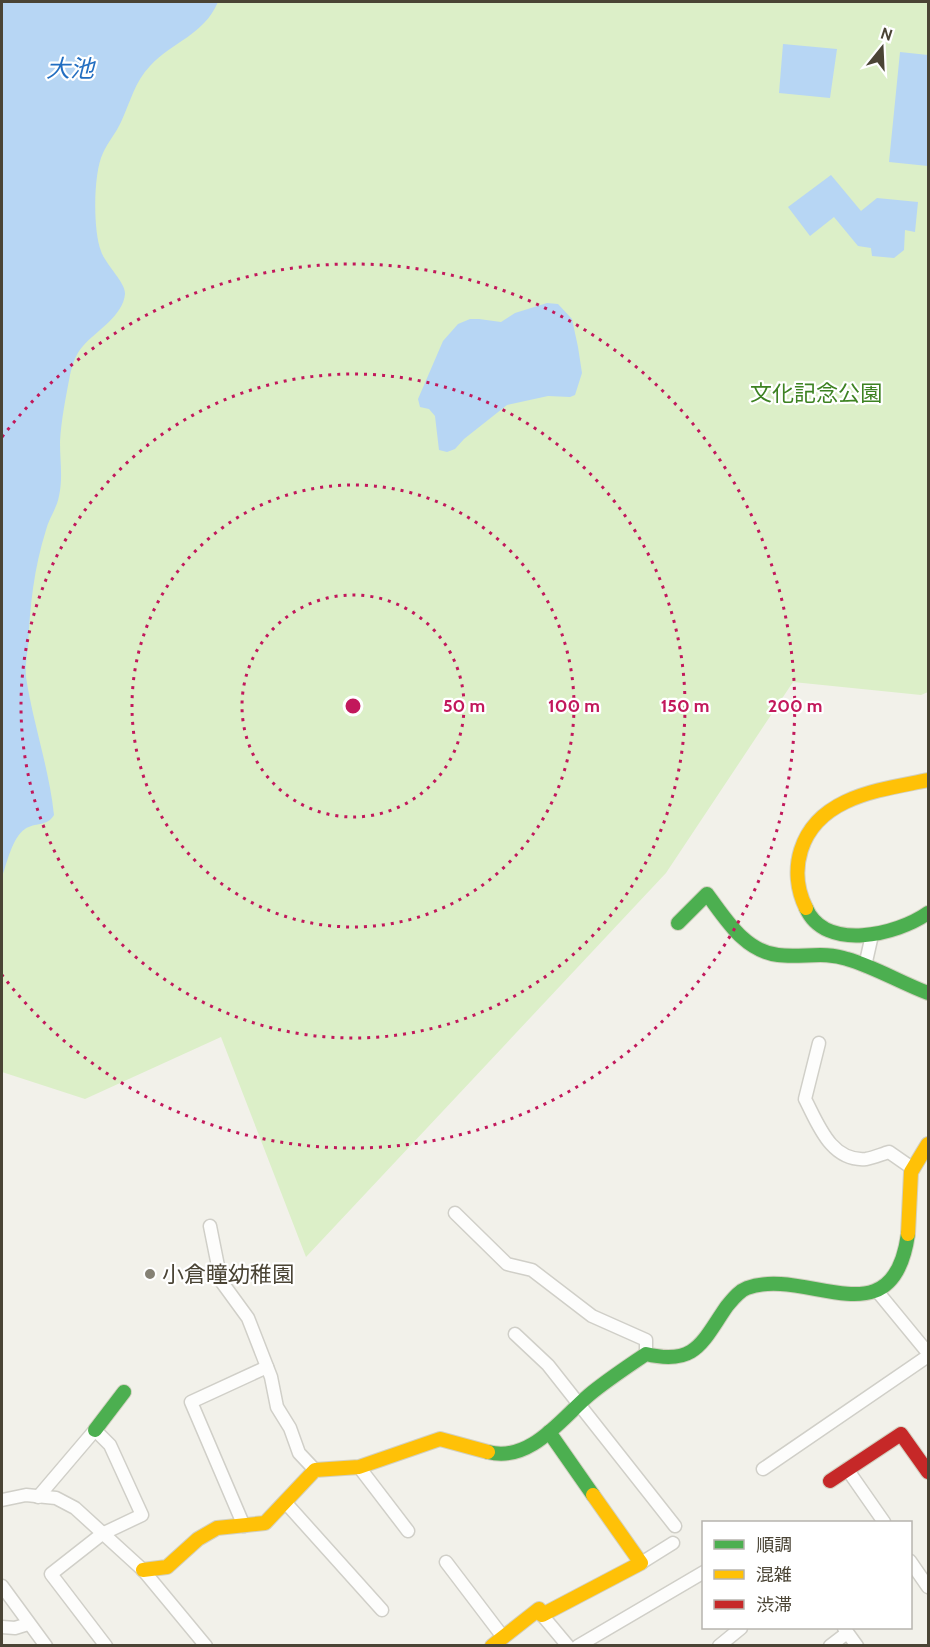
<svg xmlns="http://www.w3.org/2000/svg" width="930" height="1647" font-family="Cabin,'Noto Sans JP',sans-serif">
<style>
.green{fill:#dcefc8}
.water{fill:#b7d6f4}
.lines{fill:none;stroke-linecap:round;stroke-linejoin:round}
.street-casing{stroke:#d0cfc8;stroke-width:15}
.fast-casing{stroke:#d2d0c1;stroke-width:16}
.slow-casing{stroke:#d2d0c1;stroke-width:16}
.jam-casing{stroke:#d2d0c1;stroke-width:16}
.street{stroke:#fdfdfc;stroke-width:12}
.fast{stroke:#4caf50;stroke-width:14}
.slow{stroke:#ffc107;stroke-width:14}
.jam{stroke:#c62828;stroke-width:14}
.ring{fill:none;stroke:#c2185b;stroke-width:3;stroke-dasharray:3 6}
.poi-dot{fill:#858174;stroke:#fff;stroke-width:2}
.labels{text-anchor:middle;stroke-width:4.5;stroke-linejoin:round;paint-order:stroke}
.park-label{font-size:22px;fill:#3d8222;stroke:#fff}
.poi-label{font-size:22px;fill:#4a4435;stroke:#fff;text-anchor:start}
.water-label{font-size:24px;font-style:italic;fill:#226ec1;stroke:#fff}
.centre{fill:#c2185b;stroke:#fff;stroke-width:3}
.ring-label{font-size:18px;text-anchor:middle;font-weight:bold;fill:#c2185b;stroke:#fff;stroke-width:4.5;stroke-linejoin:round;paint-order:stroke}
</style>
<rect width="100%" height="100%" fill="#f2f1ea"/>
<polygon class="green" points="2,2 928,2 928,692 921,695 793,682 666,873 306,1257 221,1037 85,1099 2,1072"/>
<g class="water">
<path d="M 2,2 L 218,2 C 203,36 173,41 150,66 C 135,81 130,103 121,122 C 116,133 108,142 103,153 C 93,173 93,231 101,251 C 105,264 126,283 125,294 C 123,316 96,331 83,346 C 76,353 72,366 70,375 C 66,396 61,421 60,442 C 60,461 63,478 59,496 C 57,508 49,518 46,530 C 34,568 30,605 28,646 C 27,655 25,667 26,677 C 33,723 49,768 54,815 C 47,827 35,822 25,829 C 12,838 7,863 2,877 Z"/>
<polygon points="783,44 837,49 830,98 779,93"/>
<polygon points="900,52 928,55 928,166 889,162"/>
<polygon points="831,175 861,211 877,198 918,202 915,232 905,230 904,250 894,258 872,256 871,248 858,246 834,217 810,236 788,207"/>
<polygon points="547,303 558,304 572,319 578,347 582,373 575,395 570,397 548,396 507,405 464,439 455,449 447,452 439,450 435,416 429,409 420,407 418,399 443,341 458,324 470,319 479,319 501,322 515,313"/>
</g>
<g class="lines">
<defs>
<g id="street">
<polyline points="865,966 872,935"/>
<path d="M 819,1043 L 805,1099 C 818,1124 831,1162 866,1159 C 873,1158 882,1154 889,1152 L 912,1168"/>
<polyline points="455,1213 507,1264 532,1270 592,1316 646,1340 646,1354"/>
<polyline points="210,1226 221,1281 248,1318 271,1377 277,1407 290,1428 299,1453 315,1470"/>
<polyline points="877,1291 928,1353"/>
<polyline points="515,1334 548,1365 675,1526"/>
<polyline points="359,1467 408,1531"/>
<polyline points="763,1469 928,1356"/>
<polyline points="847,1469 884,1522"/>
<polyline points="38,1497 95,1430 110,1445 142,1515 102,1534 51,1574 106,1646"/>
<polyline points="2,1500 26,1495 56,1498 75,1508 143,1570 206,1646"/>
<polyline points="285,1502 382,1610"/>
<polyline points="244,1526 191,1402 267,1367"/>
<polyline points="910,1561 928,1587"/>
<polyline points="446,1562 503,1637"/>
<polyline points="641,1563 673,1543"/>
<polyline points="2,1586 46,1646"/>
<polyline points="542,1615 568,1646"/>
<polyline points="2,1627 15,1628 28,1624"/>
<polyline points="844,1628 857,1646"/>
<polyline points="578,1646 704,1572"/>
<polyline points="719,1646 741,1628"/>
<polyline points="830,1646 847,1633"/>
</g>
<g id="fast">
<path d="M 806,908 C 825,952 897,935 928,913"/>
<path d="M 678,923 L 707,894 C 726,919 744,951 778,955 C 801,958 825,951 847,959 C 875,967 901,983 928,993"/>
<polyline points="95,1430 124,1392"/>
<polyline points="549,1432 593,1495"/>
<path d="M 488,1452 C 530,1463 561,1419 589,1395 C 607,1380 627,1367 646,1354 C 696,1366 702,1342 727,1306 C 733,1299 739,1291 747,1288 C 807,1266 893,1343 908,1234"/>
</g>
<g id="slow">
<path d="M 806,908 C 797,890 795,869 801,850 C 818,796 881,790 928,780"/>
<polyline points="908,1234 911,1172 928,1144"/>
<polyline points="143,1570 167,1567 198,1539 217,1528 265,1523 315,1470 359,1467 440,1439 488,1452"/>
<polyline points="492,1646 539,1609 542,1615 641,1563 593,1495"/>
</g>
<polyline id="jam" points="830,1481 901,1434 928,1472"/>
</defs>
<use href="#street" class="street-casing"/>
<use href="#fast" class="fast-casing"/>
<use href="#slow" class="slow-casing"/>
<use href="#jam" class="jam-casing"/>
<use href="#street" class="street"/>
<use href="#fast" class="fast"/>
<use href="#slow" class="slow"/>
<use href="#jam" class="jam"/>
</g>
<g class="ring">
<circle cx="353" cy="706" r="111"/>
<circle cx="353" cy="706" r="221"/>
<circle cx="353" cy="706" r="332"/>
<path d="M2 437A442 442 0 1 1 2 975"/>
</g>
<circle class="poi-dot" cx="150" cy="1274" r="6"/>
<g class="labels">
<g class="park-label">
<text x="816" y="401">文化記念公園</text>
</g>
<g class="poi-label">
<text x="162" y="1282">小倉瞳幼稚園</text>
</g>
<g class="water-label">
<text x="70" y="77">大池</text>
</g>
</g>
<circle cx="353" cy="706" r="9" class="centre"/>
<g class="ring-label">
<text x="464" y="712">50 m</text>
<text x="574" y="712">100 m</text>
<text x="685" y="712">150 m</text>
<text x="795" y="712">200 m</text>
</g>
<rect width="930" height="1647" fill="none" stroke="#4a4435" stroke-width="6"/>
<rect x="702" y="1521" width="210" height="108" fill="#ffffff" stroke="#b7b4ae" stroke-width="1.5"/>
<rect x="714" y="1540" width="30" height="9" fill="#4caf50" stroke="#b7b4ae" stroke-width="1.5"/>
<text x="756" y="1551" font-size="18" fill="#4a4435">順調</text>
<rect x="714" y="1570" width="30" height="9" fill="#ffc107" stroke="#b7b4ae" stroke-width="1.5"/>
<text x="756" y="1581" font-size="18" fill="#4a4435">混雑</text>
<rect x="714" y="1600" width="30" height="9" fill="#c62828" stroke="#b7b4ae" stroke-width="1.5"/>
<text x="756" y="1611" font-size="18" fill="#4a4435">渋滞</text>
<g transform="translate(882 48) rotate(18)" stroke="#ffffff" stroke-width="4.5" paint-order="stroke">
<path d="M0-4.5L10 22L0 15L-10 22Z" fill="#4a4435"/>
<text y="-9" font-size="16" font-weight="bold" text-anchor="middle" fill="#4a4435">N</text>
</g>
</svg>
